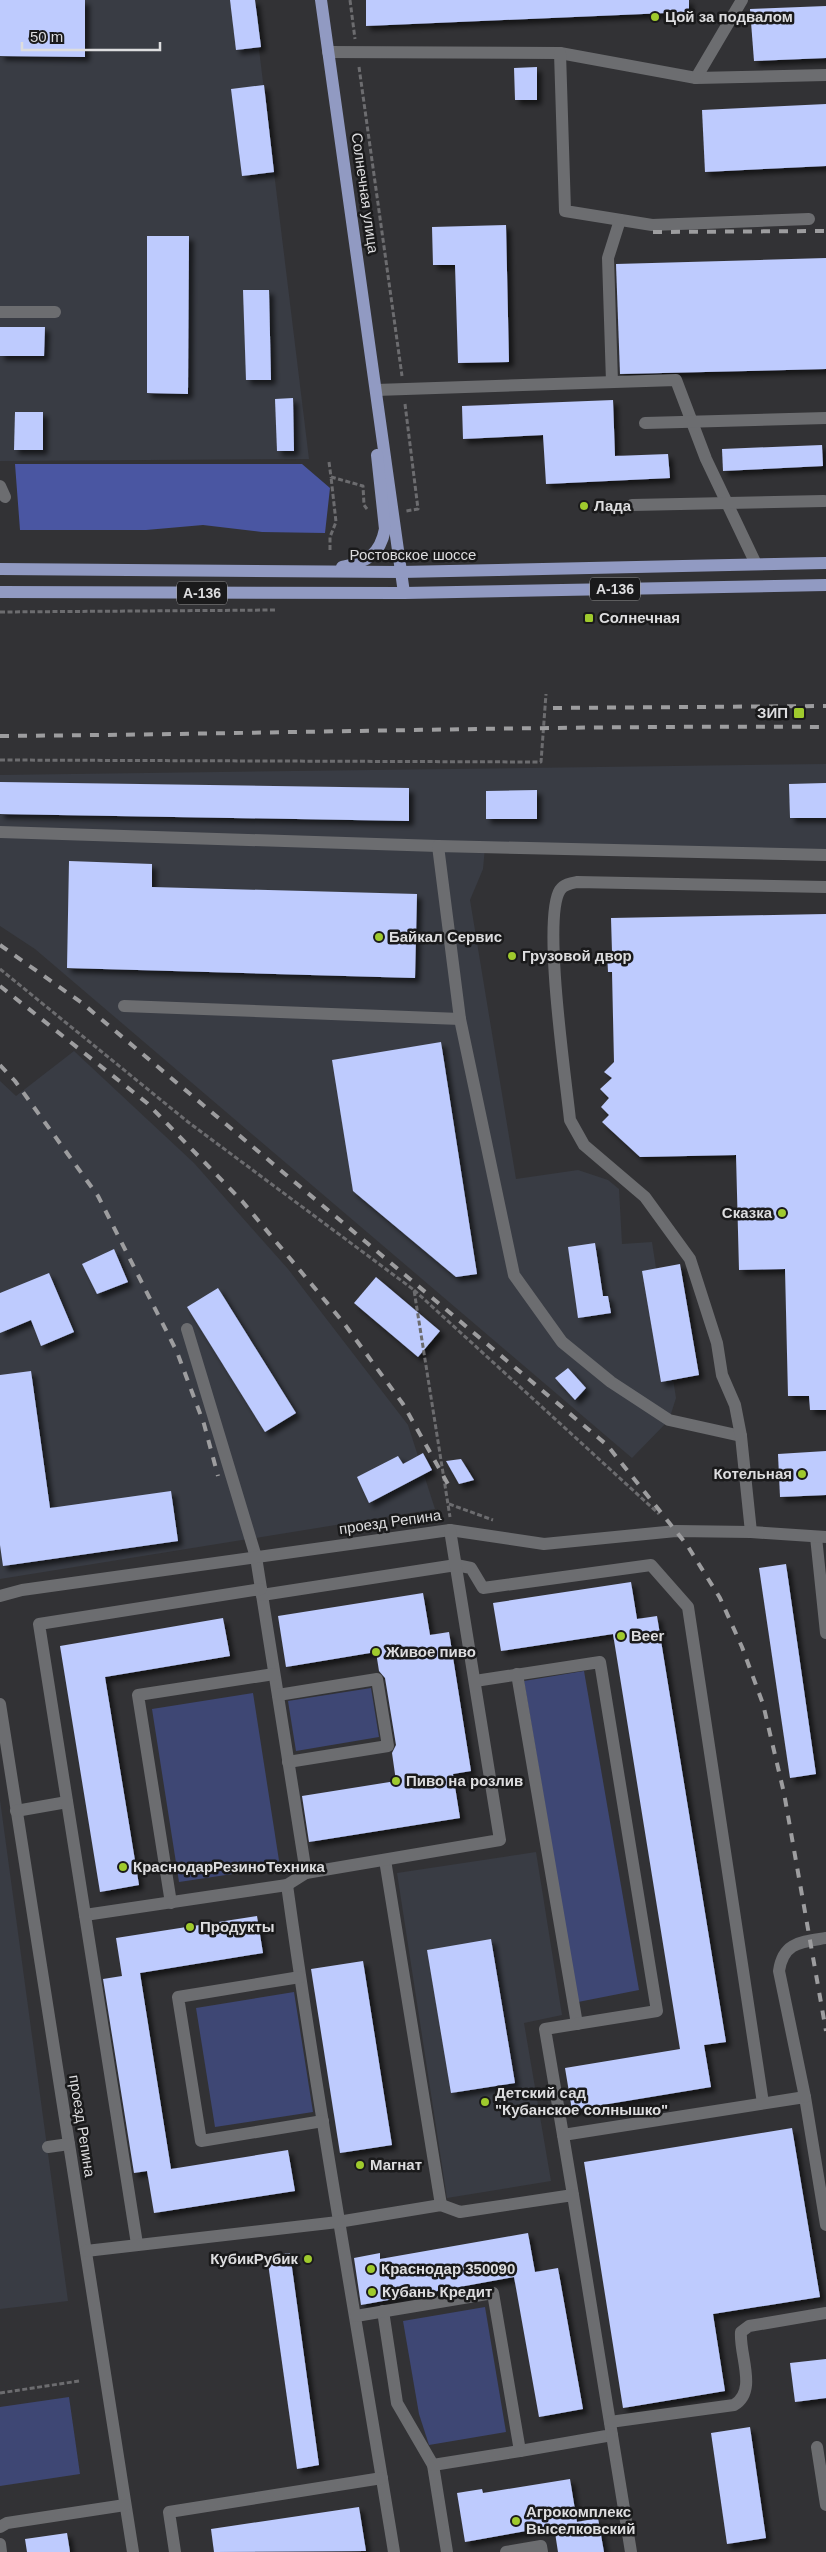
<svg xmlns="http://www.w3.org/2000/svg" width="826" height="2552" font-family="Helvetica,sans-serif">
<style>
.built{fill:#393c44}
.green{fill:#3e4774}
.forest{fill:#4a56a2}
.building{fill:#becbfe;filter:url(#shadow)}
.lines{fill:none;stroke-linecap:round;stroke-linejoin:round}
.path{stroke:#6c6c6f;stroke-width:3;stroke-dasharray:5 2.5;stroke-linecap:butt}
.minor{stroke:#6c6d70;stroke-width:12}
.major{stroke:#919ac2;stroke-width:12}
.rail{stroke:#9d9d9f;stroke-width:4;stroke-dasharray:9 9;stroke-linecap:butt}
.poi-dot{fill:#9fca2d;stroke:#1a1a1b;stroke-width:2}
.labels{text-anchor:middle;stroke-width:5;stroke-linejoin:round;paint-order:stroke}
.shield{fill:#1a1a1b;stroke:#a2a2a4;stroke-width:1}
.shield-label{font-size:14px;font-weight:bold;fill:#dddddf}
.poi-label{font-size:15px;font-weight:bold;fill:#dddddf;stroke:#1a1a1b;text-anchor:start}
.street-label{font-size:15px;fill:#dddddf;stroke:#1a1a1b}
</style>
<defs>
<filter id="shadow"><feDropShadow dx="4.5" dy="4.5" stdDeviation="2.5" flood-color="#0009"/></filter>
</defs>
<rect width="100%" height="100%" fill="#323235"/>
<g class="built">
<polygon points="0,0 253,0 309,459 0,461"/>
<polygon points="826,764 826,851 485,847 483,869 470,900 516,1179 578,1170 608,1180 619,1189 622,1244 652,1242 676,1398 669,1420 632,1458 35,949 0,926 0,775"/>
<polygon points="74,1051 194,1163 288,1269 408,1425 435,1509 0,1579 0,1081 16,1096"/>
<polygon points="0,1800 68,2301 0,2309"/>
<polygon points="536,1852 562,2015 524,2023 551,2181 447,2198 397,1873"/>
</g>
<g class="green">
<polygon points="584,1671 639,1990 578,2002 524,1681"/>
<polygon points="371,1688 379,1737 296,1751 288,1701"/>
<polygon points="253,1693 280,1867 179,1882 152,1709"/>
<polygon points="294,1992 313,2112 215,2127 196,2008"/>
<polygon points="485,2307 506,2432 429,2445 419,2414 403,2321"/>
<polygon points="69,2397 80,2474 0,2486 0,2407"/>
</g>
<polygon class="forest" points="15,464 302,464 330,488 325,533 262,532 203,525 146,530 20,530"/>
<g class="building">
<polygon points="0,0 85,0 85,57 0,56"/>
<polygon points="230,0 255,0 261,47 236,50"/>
<polygon points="366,0 689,0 689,12 366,26"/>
<polygon points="826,6 826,58 754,61 750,9"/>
<polygon points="537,67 537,100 515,100 514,68"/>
<polygon points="264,85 274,172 242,176 231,89"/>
<polygon points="826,104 826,166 705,172 702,110"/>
<polygon points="506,225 509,362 458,363 455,265 433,265 432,227"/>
<polygon points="147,236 189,236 188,394 147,393"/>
<polygon points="826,258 826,369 620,374 616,264"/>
<polygon points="243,290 269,290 271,380 246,380"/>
<polygon points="0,327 45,327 44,356 0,356"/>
<polygon points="293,398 294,451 277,451 275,399"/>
<polygon points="613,400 615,456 668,454 670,478 546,484 543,435 463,439 462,406"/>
<polygon points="15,412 43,412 43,450 14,450"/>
<polygon points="822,445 823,466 723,471 722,449"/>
<polygon points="0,782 409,788 409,821 0,814"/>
<polygon points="826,783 826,818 790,818 789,784"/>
<polygon points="537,790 537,819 486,819 486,791"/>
<polygon points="69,861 152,864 152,887 417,894 415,978 67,968"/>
<polygon points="826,914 826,1410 810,1410 809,1396 788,1396 785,1269 739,1270 736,1155 640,1157 602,1122 609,1115 601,1107 609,1098 600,1089 612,1078 604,1072 614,1062 612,972 608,972 607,952 612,952 611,918"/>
<polygon points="441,1042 477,1274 456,1277 353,1191 332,1060"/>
<polygon points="595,1243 603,1296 608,1296 611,1313 578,1318 568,1247"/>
<polygon points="114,1249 128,1282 97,1294 82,1264"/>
<polygon points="680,1264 699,1375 661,1382 642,1271"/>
<polygon points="49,1273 74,1332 41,1346 31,1320 0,1333 0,1293"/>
<polygon points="376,1277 440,1331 418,1357 354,1303"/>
<polygon points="218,1288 296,1413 265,1432 187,1307"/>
<polygon points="568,1368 586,1388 575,1400 555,1378"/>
<polygon points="31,1371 50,1508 171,1491 178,1541 3,1566 0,1545 0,1375"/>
<polygon points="826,1451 826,1495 780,1497 778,1454"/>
<polygon points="423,1453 432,1470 369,1503 357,1477 398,1456 403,1464"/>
<polygon points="461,1459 474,1480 459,1484 446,1461"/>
<polygon points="786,1564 816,1774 790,1778 759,1568"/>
<polygon points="631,1582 637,1619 657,1616 726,2042 704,2045 711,2087 572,2110 565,2068 680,2049 613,1634 501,1651 493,1603"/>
<polygon points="423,1593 430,1635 449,1632 471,1771 453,1774 460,1818 309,1842 302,1796 396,1781 392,1753 396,1745 385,1678 379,1671 376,1652 286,1667 278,1616"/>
<polygon points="223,1618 230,1656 105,1677 139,1885 100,1892 60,1646"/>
<polygon points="257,1916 263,1953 140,1973 171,2169 288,2150 295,2191 154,2213 147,2171 134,2173 103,1979 122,1976 116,1938"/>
<polygon points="491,1939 515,2083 451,2093 427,1950"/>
<polygon points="363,1961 392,2145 340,2153 311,1969"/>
<polygon points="792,2128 820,2297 713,2314 725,2391 623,2408 584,2162"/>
<polygon points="528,2233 535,2272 558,2268 583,2409 539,2417 514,2277 361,2305 354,2258 380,2253 380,2259"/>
<polygon points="290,2253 319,2465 297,2469 267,2256"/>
<polygon points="826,2359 826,2398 795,2402 790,2363"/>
<polygon points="750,2427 766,2538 727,2544 711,2433"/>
<polygon points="570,2479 577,2522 598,2518 604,2552 558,2552 554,2526 465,2542 457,2493 482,2489 483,2493"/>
<polygon points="359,2507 366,2551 214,2552 211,2529"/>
<polygon points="67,2533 70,2552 27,2552 25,2539"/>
</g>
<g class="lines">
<g class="path">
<polyline points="350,0 355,39"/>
<polyline points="359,67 402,376"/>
<polyline points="405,404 418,509 406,511"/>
<polyline points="329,462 331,477 363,486 364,505 367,509"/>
<polyline points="330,550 330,537 336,522 331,477"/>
<polyline points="0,612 277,610"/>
<polyline points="0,760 541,762 546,694"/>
<polyline points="0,969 188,1122 414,1290 450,1517"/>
<polyline points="414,1290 659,1514"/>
<polyline points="449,1504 493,1520"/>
<polyline points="0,2393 79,2381"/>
</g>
<g class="minor">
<polyline points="328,52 560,53 696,78 826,75"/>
<polyline points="560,53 565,211 652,225 809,219"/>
<polyline points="696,78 742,0"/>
<polyline points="0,312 55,312"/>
<polyline points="612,382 608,258 620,220"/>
<polyline points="376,390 676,380 706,459 756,564"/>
<polyline points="645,423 826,418"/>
<polyline points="0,486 5,497"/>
<polyline points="632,505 824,501"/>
<polyline points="0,832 438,846"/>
<polyline points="124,1006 460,1019"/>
<polyline points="187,1329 256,1557 306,1873"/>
<polyline points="741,1436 669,1420 611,1382 562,1342 514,1275 460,1019 438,846 826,855"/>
<path d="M 751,1532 L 741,1436 L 735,1405 L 722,1375 L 717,1343 L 690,1259 L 645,1197 L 584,1145 L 570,1120 C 566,1080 542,918 560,890 C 564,884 571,883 577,882 L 826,887"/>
<polyline points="816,1537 826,1633"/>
<polyline points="262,1595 456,1565 471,1568 483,1588 651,1565 688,1607 763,2103"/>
<polyline points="0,1596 22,1590 450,1530 544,1544 676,1531 751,1532 826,1537"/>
<polyline points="517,1674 577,2024"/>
<polyline points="475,1681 600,1662 657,2011 545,2029 563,2135 805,2097 826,2225"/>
<polyline points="278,1695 377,1679 388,1746 288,1762"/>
<polyline points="0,1704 133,2552"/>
<polyline points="16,1811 67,1802"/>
<polyline points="385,1860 441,2205"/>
<path d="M 287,1885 C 318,2108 358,2330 394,2552"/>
<polyline points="171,1903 138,1695 274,1674"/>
<polyline points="85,1915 287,1885 306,1873 500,1840 450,1530"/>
<polyline points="300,1977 178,1997 201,2141 323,2121"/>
<path d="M 805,2097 L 779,1971 C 783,1942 801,1942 826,1938"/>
<polyline points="563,2135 573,2195"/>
<polyline points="48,2147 69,2144"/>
<polyline points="137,2244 39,1624 261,1589"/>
<polyline points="86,2251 338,2222 441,2205 460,2212 573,2195 612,2435 520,2451"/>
<polyline points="383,2311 397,2403 433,2465 447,2552"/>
<polyline points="356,2316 493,2293 520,2451 433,2465"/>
<path d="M 610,2422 L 734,2405 C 758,2391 739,2355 741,2332 L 749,2326 L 826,2313"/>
<polyline points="612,2435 631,2552"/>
<polyline points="817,2447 826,2505"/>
<polyline points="0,2527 7,2523 125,2505"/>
<polyline points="0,2544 1,2552"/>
<polyline points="175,2552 169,2512 382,2478"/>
<polyline points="506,2552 541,2546 542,2552"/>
</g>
<g class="major">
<polyline points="321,0 404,593"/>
<path d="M 342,567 C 367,562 380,555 385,529 L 377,455"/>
<polyline points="0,569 401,572 826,563"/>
<polyline points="0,592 404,593 826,585"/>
</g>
<g class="rail">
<polyline points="653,232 826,231"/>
<polyline points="553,708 826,706"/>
<path d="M 0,736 C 275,734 551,725 826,727"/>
<polyline points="0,945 82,1003 607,1445 687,1545 720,1598 742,1647 763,1704 784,1793 826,2031"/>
<polyline points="0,986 147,1103 242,1201 343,1322 403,1404 449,1486"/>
<polyline points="0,1065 15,1081 98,1196 177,1352 204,1424 218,1476"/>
</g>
</g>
<g class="poi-dot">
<circle cx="655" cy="17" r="5"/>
<circle cx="584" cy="506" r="5"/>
<rect x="584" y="613" width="10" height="10" rx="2.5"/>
<rect x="793" y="707" width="12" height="12" rx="2.5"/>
<circle cx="379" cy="937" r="5"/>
<circle cx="512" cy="956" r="5"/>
<circle cx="782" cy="1213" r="5"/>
<circle cx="802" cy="1474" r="5"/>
<circle cx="621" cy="1636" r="5"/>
<circle cx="376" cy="1652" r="5"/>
<circle cx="396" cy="1781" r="5"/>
<circle cx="123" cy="1867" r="5"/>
<circle cx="190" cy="1927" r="5"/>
<circle cx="485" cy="2102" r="5"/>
<circle cx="360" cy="2165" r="5"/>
<circle cx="308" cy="2259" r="5"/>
<circle cx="371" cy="2269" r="5"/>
<circle cx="372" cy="2292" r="5"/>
<circle cx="516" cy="2521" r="5"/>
</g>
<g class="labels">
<g class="shield">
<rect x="590" y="577.5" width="50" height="23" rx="4"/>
<rect x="177" y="581.5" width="50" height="23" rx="4"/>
</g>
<g class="shield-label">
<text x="615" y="594">А-136</text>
<text x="202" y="598">А-136</text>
</g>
<g class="poi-label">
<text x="665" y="22">Цой за подвалом</text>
<text x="594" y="511">Лада</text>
<text x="599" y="623">Солнечная</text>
<text x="788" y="718" text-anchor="end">ЗИП</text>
<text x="389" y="942">Байкал Сервис</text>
<text x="522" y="961">Грузовой двор</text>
<text x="772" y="1218" text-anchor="end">Сказка</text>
<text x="792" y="1479" text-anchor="end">Котельная</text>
<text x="631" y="1641">Beer</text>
<text x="386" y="1657">Живое пиво</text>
<text x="406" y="1786">Пиво на розлив</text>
<text x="133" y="1872">КраснодарРезиноТехника</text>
<text x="200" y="1932">Продукты</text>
<text x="495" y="2098">Детский сад<tspan x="495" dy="17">"Кубанское солнышко"</tspan></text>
<text x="370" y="2170">Магнат</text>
<text x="298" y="2264" text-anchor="end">КубикРубик</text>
<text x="381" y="2274">Краснодар 350090</text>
<text x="382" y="2297">Кубань Кредит</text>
<text x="526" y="2517">Агрокомплекс<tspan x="526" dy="17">Выселковский</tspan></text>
</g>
<g class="street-label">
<text transform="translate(365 193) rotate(82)" y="5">Солнечная улица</text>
<text x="413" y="560">Ростовское шоссе</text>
<text transform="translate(390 1522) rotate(-8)" y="5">проезд Репина</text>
<text transform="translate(82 2126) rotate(81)" y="5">проезд Репина</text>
</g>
</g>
<path d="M22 42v8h138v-8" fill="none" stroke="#dddddf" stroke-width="2.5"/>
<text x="30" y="42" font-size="15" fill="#dddddf" stroke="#1a1a1b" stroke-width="4" paint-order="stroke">50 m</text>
</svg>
